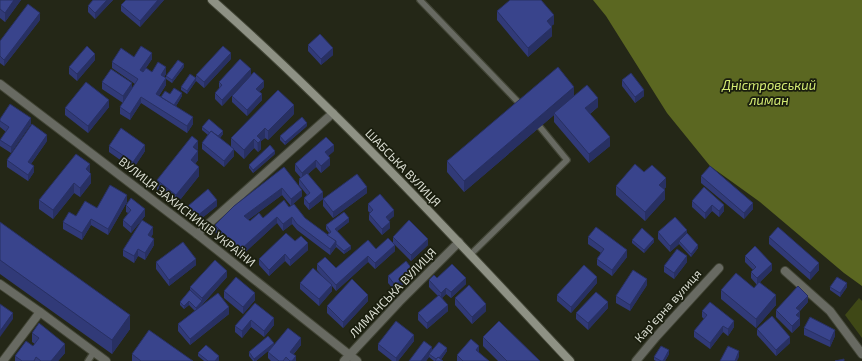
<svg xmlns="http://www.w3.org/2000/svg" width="862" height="361" font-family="'Exo 2',sans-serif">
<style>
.green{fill:#3f4816}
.water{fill:#5b6721}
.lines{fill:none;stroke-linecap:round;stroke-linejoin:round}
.service-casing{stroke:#414435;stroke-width:8}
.minor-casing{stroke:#414435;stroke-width:10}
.secondary-casing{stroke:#414435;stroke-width:10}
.service{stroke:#686a62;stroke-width:5.5}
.minor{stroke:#686a62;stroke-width:8}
.secondary{stroke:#8e9184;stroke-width:8}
.wall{fill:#313a78}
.shaded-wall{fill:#283062}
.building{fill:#39448c;stroke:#283062}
.labels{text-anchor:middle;stroke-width:3.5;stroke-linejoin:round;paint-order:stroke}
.street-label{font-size:12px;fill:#daddd2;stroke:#1a1e0e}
.water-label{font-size:13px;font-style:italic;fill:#d5ec74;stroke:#1a1e0e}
</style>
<rect width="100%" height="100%" fill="#242717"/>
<polygon class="green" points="859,298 862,301 862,338 845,315"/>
<polygon class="water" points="593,0 862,0 862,286 844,273 760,202 710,166 667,113 606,16"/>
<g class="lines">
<defs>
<g id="service">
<polyline points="420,0 522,106"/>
<polyline points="470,255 567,160 540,127"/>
<polyline points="88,361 94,352"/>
</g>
<g id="minor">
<polyline points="0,84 197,234 357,361"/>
<polyline points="197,234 333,113"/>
<polyline points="785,271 830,311 862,354"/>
<polyline points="0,284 40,312 3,361"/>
<polyline points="40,312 106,361"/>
<polyline points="344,361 399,302 459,242"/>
<polyline points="636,361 656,337 719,268"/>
</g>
<path id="secondary" d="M 212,0 C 339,112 454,237 570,361"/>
</defs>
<use href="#service" class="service-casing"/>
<use href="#minor" class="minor-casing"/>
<use href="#secondary" class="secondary-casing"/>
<use href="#service" class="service"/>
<use href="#minor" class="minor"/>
<use href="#secondary" class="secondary"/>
</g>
<g class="wall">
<polygon points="0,0 21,0 5,22 0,18"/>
<polygon points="93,0 113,0 95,19 88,12 88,6"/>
<polygon points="164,0 140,27 121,11 121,5"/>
<polygon points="497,11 554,24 551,26 552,36 528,57 497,20"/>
<polygon points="40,20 4,66 0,63 0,41"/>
<polygon points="308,45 333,55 321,65 308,51"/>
<polygon points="134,57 152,59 146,68 152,72 166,74 164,77 166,78 166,76 184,67 172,83 166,79 166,85 159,96 161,97 170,94 182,96 176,106 193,124 187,133 141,103 130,120 120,114 120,107 123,103 102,89 102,82 132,88 135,84 112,68 112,62"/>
<polygon points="231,59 204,88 196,81 187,94 181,90 181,87 196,78 196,75"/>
<polygon points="95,60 77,81 69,74 69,67"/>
<polygon points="251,75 222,106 215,99 215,93 219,89 219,82"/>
<polygon points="622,80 644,96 635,103 622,86"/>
<polygon points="264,87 259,92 262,100 247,116 232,102 232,96"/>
<polygon points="574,96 598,107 590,114 610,146 589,163 554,122 554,115 464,192 447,172 447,161"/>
<polygon points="109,107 88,133 65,115 65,108"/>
<polygon points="294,114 268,140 265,138 261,141 261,149 258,152 254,148 244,159 231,147 231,138"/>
<polygon points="0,119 31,124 11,153 0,146 0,140 6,132 0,127"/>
<polygon points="307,126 285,145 280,140 280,136"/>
<polygon points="202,127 223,134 220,138 234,156 224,167 202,149 202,143 208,135 202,130"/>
<polygon points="47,141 31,164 34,172 28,181 7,167 7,160"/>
<polygon points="109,146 145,151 133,169 109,152"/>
<polygon points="198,150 198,160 195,164 199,176 176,205 157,190 157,180"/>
<polygon points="334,151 328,156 330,165 321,173 316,167 308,174 323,199 309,210 304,204 304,198 307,195 299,185 299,179 301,178 295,171 295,164"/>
<polygon points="275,154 253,173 249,168 249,165"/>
<polygon points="284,167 302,196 291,206 282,195 248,220 250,221 263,218 289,207 327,235 329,233 326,229 326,225 349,222 337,231 351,249 344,254 336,247 330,255 297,230 292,224 283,231 277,223 240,257 215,232 215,225"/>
<polygon points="90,172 91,183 80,197 74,193 53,219 39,209 39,200"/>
<polygon points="644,172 666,187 664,189 665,199 645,221 616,195 616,186"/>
<polygon points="701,176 753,209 744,219 701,183"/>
<polygon points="704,187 724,211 719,217 712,211 705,219 692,207 692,201"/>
<polygon points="367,193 333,218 323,206 323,199"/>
<polygon points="127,202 108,235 91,225 82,240 63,229 63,222 76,216 97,208"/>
<polygon points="368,204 394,216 389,220 390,228 382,235 369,220 369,214 370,213 368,211"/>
<polygon points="126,205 145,216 131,233 123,226 123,220 128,213 126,212"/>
<polygon points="188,206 217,206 197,222 188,212"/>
<polygon points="0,222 130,329 112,354 0,274"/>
<polygon points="658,232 687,233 698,248 691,257 679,244 670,252 658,239"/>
<polygon points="153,234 151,237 154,245 145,260 138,256 134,263 123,256 123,250"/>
<polygon points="393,237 428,245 411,261 395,245 395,251 375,269 368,262 336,291 332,286 332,291 319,306 300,289 300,283 323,277 317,270 317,264 336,268 376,249 393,243"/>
<polygon points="588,237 627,257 612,276 597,265 597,259 601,253 588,244"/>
<polygon points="769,237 819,270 810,280 769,244"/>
<polygon points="632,240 654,242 644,253 632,243"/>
<polygon points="295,241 308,250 290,266 285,261 269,276 259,265 259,259"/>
<polygon points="745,256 772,270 760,282 776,305 756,328 721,299 721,290 754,288 757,285 751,278 751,272 753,270 745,262"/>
<polygon points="156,262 196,265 169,286 156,269"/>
<polygon points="687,262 674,279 664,272 664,266"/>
<polygon points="388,276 413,276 395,291 388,283"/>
<polygon points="227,277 201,306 229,314 190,345 178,331 178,324 195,311 189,305 184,309 180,305 180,302 190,290 190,287"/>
<polygon points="437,278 466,284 451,298 446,294 442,298 448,311 427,329 418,320 418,313 438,296 429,287 429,280"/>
<polygon points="597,283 571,313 557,301 557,295"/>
<polygon points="647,285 630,311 616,303 616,296"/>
<polygon points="830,287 847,287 840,297 830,290"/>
<polygon points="224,291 255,300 243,314 224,298"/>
<polygon points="455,298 486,311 472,324 455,305"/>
<polygon points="368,301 343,328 327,313 327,306"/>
<polygon points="808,302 800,311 800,325 792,333 776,317 776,310"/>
<polygon points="255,303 274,325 264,337 251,327 242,338 235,332 235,326"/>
<polygon points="608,308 588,330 576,319 576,313"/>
<polygon points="702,311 734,327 728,336 723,332 710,349 694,337 694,331 704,319 702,317"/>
<polygon points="804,328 835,336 830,347 804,335"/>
<polygon points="757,329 790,343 776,356 757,335"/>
<polygon points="32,333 65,353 58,361 15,361 15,356 33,346 35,344 32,342"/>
<polygon points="483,337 540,361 498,361 483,346"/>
<polygon points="414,341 398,361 392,361 378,350 378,344"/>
<polygon points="301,345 293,355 296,361 271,361 268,358 268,352 273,347 256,361 253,361 249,356 249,352 274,346"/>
<polygon points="432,350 447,351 441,360 443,361 434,361 429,357 426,361 409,361"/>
<polygon points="198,353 219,360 218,361 204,361 198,356"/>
<polygon points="479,353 489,361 457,361 457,355"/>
<polygon points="132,354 193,361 132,361"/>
<polygon points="669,354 665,361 656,361 654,360 654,357"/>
</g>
<g class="shaded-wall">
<polygon points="14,0 21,0 5,22 5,13"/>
<polygon points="107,0 113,0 95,19 95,13"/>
<polygon points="158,0 164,0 140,27 140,21"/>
<polygon points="40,13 40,20 4,66 4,60"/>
<polygon points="554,15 554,24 547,30 547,21"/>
<polygon points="552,27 552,36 528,57 528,48"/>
<polygon points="333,48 333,55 321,65 321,59"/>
<polygon points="152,53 152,59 140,76 140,70"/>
<polygon points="231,53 231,59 204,88 204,82"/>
<polygon points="95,54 95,60 77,81 77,74"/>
<polygon points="184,64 184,67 172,83 172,80"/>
<polygon points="166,67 166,74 161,81 161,75"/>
<polygon points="251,69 251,75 222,106 222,100"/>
<polygon points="166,78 166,85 156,100 156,94"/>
<polygon points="196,78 196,81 187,94 187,91"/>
<polygon points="264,81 264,87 256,95 256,89"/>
<polygon points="132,83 132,89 123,103 123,96"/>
<polygon points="574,87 574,98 554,113 554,115 464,192 464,181"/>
<polygon points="644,90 644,96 635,103 635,97"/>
<polygon points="182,93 182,96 173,111 173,107"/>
<polygon points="262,94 262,100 247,116 247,110"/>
<polygon points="141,97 141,103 130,120 130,114"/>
<polygon points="598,98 598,107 585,117 585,108"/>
<polygon points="109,100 109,107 88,133 88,126"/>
<polygon points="294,105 294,114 268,140 268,131"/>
<polygon points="193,117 193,124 187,133 187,126"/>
<polygon points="31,118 31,124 11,153 11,147"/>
<polygon points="307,123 307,126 285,145 285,142"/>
<polygon points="265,128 265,138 261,141 261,149 258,152 257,136"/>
<polygon points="223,131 223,134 217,142 217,138"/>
<polygon points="47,135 47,141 28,168 28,162"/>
<polygon points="610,137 610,146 589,163 589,154"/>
<polygon points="254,139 254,148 244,159 244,150"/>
<polygon points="198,141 198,150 193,147"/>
<polygon points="145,145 145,151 133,169 133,162"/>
<polygon points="334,145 334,151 325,159 325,152"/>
<polygon points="234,149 234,156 224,167 224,161"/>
<polygon points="198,151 198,160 191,169 191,160"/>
<polygon points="275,151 275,154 253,173 253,170"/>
<polygon points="330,158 330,165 321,173 321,166"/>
<polygon points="316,160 316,167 302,179 302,173"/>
<polygon points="90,164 90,173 86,169"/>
<polygon points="34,166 34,172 28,181 28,175"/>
<polygon points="199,167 199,176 176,205 176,195"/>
<polygon points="91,174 91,183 80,197 80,188"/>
<polygon points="666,178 666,187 659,194 659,185"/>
<polygon points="74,183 74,193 53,219 53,210"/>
<polygon points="367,187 367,193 333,218 333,212"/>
<polygon points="282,188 282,195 244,223 244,216"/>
<polygon points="302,190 302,196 291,206 291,199"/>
<polygon points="665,190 665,199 645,221 645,212"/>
<polygon points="323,192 323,199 309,210 309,204"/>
<polygon points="127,195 127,202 108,235 108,229"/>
<polygon points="217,200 217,206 197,222 197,216"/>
<polygon points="753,203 753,209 744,219 744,213"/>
<polygon points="712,205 712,211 705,219 705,213"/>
<polygon points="724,205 724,211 719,217 719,211"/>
<polygon points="145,209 145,216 131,233 131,227"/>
<polygon points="394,210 394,216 386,223 386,217"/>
<polygon points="277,217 277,223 240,257 240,250"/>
<polygon points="292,217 292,224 283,231 283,224"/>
<polygon points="349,218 349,222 335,233 335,229"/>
<polygon points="91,219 91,225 82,240 82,233"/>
<polygon points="390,222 390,228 382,235 382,229"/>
<polygon points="153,227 153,234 148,242 148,235"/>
<polygon points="687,230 687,237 679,241 679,244 670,252 670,246"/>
<polygon points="154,239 154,245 145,260 145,253"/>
<polygon points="428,239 428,245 411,261 411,255"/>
<polygon points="654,239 654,242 644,253 644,250"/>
<polygon points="336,241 336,247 330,255 330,249"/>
<polygon points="308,243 308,250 290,266 290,260"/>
<polygon points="395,245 395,251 375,269 375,263"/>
<polygon points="698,245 698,248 691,257 691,254"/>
<polygon points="351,246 351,249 344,254 344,251"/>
<polygon points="138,249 138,256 134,263 134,256"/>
<polygon points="627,250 627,257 612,276 612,270"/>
<polygon points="285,254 285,261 269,276 269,270"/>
<polygon points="368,256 368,262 336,291 336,285"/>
<polygon points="687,256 687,262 674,279 674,273"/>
<polygon points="196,259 196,265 169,286 169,280"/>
<polygon points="819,263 819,270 810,280 810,273"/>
<polygon points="772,264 772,270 757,285 757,278"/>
<polygon points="413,270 413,276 395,291 395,285"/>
<polygon points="227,271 227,277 196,311 196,308 202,301 202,298"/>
<polygon points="597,277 597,283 571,313 571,307"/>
<polygon points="466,278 466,284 451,298 451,292"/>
<polygon points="647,279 647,285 630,311 630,305"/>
<polygon points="847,283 847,287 840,297 840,293"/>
<polygon points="332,285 332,291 319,306 319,299"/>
<polygon points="446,288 446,294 441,299 441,293"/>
<polygon points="255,293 255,300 243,314 243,307"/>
<polygon points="368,295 368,301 343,328 343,322"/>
<polygon points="776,295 776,305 756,328 756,319"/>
<polygon points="808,296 808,302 796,314 796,308"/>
<polygon points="189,301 189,305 184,309 184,306"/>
<polygon points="608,302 608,308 588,330 588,323"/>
<polygon points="486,304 486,311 472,324 472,317"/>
<polygon points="448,305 448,311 427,329 427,323"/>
<polygon points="229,307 229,314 190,345 190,339"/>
<polygon points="800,311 800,317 796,321 796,315"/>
<polygon points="13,313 13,319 0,337 0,331"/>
<polygon points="130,315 130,329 112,354 112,340"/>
<polygon points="274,318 274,325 264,337 264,331"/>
<polygon points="800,318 800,325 792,333 792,326"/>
<polygon points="251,320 251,327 242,338 242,331"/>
<polygon points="734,321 734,327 728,336 728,329"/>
<polygon points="723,326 723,332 710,349 710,343"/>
<polygon points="835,330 835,336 830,347 830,341"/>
<polygon points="414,335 414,341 398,361 396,361 396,358"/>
<polygon points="790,337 790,343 776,356 776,350"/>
<polygon points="301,338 301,345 290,358 290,352"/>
<polygon points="274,343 274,346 256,361 254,361 254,359"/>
<polygon points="65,344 65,353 58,361 51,361"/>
<polygon points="479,346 479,355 476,350"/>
<polygon points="432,347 432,353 429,354 429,357 426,361 421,361"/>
<polygon points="447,348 447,351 440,361 438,361"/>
<polygon points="669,350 669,354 665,361 663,361"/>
<polygon points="739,351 739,357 737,361 735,361"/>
<polygon points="219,356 219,360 218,361 215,361"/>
<polygon points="296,356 296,361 292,361"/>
</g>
<g class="building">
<polygon points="0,0 14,0 5,13 0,9"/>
<polygon points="93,0 107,0 95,13 88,6"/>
<polygon points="126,0 158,0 140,21 121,5"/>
<polygon points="510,0 541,0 554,15 547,21 552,27 528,48 497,11"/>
<polygon points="28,4 40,13 4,60 0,56 0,41"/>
<polygon points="320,34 333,48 321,59 308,45"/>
<polygon points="87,46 95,54 77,74 69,67"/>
<polygon points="141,46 152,53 140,70 143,72 146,68 152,72 158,62 166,67 161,75 166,78 156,94 193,117 187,126 141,97 130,114 120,107 138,79 112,62 121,48 134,57"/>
<polygon points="223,46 231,53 204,82 196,75"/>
<polygon points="240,59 251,69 222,100 215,93 222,85 219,82"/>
<polygon points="178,60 184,64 172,80 166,76"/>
<polygon points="558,67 574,87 464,181 447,161"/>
<polygon points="111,69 132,83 123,96 102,82"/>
<polygon points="254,72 264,81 256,89 262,94 247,110 232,96"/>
<polygon points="631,73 644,90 635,97 622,80"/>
<polygon points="190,74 196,78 187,91 181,87"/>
<polygon points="86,82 109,100 88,126 65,108"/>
<polygon points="587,85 598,98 585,108 610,137 589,154 554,113"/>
<polygon points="174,88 182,93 174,105 161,97 165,91 170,94"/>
<polygon points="278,90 294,105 268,131 265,128 257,136 261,140 258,143 254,139 244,150 231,138"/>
<polygon points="10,104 31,118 11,147 0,140 9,127 0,121 0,119"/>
<polygon points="302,117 307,123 285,142 280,136"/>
<polygon points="209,119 223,131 218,136 211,131 210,133 202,127"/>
<polygon points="32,124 47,135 28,162 34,166 28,175 7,160"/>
<polygon points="121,128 145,145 133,162 109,146"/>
<polygon points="211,131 234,149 224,161 202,143"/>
<polygon points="192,136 198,141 193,147 198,151 191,160 199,167 176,195 157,180"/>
<polygon points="326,137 334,145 325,152 330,158 321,166 316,160 302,173 295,164"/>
<polygon points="270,145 275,151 253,170 249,165"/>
<polygon points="76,154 90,164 86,169 91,174 80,188 74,183 53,210 39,200"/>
<polygon points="635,164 644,172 652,165 666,178 659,185 665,190 645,212 616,186"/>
<polygon points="710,166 753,203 744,213 701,176"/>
<polygon points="284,167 302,190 291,199 282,188 244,216 250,221 259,213 263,218 284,200 289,207 294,204 305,218 336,241 330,249 297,224 292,217 283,224 277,217 240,250 215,225 234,206"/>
<polygon points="307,173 323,192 309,204 304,198 310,193 299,179"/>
<polygon points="357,174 367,187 333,212 323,199"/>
<polygon points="110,185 127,195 108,229 91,219 82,233 63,222 69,212 76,216 85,201 97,208"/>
<polygon points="704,187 724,205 719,211 712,205 705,213 692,201"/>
<polygon points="208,189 217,200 197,216 188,206"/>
<polygon points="380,194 394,210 386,217 390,222 382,229 369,214 373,210 368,204"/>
<polygon points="131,198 145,209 131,227 123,220 131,210 126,205"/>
<polygon points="344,212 349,218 335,229 351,246 344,251 336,244 336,241 327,235 331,232 326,225"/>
<polygon points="675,217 687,230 670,246 658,232"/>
<polygon points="142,220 153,227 148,235 154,239 145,253 138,249 134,256 123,250"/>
<polygon points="409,220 428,239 411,255 393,237"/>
<polygon points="0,222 130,315 112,340 0,260"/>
<polygon points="596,227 627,250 612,270 597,259 604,249 588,237"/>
<polygon points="778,227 819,263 810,273 769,237"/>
<polygon points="642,228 654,239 644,250 632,240"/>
<polygon points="286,233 295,241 301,236 308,243 290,260 285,254 269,270 259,259"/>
<polygon points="687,233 698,245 691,254 679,241"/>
<polygon points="388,238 395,245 375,263 368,256 336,285 317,264 325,257 336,268 368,240 376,249"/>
<polygon points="183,242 196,259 169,280 156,262"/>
<polygon points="755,246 772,264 757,278 751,272 756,267 745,256"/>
<polygon points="677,249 687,256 674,273 664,266"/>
<polygon points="215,260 227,271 202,298 190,287"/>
<polygon points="406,261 413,270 395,285 388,276"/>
<polygon points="452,264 466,278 451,292 446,288 441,293 429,280 434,275 437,278"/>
<polygon points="584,265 597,277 571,307 557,295"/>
<polygon points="313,268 332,285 319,299 300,283"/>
<polygon points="633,270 647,279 630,305 616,296"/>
<polygon points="736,273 754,288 759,282 776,295 756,319 721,290"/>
<polygon points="236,277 255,293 243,307 224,291"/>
<polygon points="837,277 847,283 840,293 830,287"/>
<polygon points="352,279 368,295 343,322 327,306"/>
<polygon points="469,285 486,304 472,317 455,298"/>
<polygon points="798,286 808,296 796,308 800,311 796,315 800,318 792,326 776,310"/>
<polygon points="190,290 202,301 196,308 189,301 184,306 180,302"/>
<polygon points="596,292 608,302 588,323 576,313"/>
<polygon points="218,293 229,307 190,339 178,324"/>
<polygon points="439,295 448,305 427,323 418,313"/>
<polygon points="710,302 734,321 728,329 723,326 710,343 694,331 707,315 702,311"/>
<polygon points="255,303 274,318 264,331 251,320 242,331 235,326"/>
<polygon points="0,304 13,313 0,331"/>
<polygon points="772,316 790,337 776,350 757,329"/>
<polygon points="810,317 835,330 830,341 804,328"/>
<polygon points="396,321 414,335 396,358 378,344"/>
<polygon points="499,321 540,361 507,361 483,337"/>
<polygon points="39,323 65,344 51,361 41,361 36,357 34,361 22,361 15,356 26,341 33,346 39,338 32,333"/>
<polygon points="288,328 301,338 290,352 296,356 292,361 290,361 286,357 283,361 279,361 268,352"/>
<polygon points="149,330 193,361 141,361 132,354"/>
<polygon points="268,336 274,343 254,359 249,352"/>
<polygon points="471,339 479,346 476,350 489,361 463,361 457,355"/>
<polygon points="424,341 432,347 421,361 409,361"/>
<polygon points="439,342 447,348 439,358 438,357 436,359 429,354"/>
<polygon points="206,345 219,356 215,361 208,361 198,353"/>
<polygon points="661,346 669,350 663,361 661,361 654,357"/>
<polygon points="728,346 739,351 735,361 720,361"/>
<polygon points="438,357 443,361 435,361"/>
<polygon points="844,359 844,361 835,361"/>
</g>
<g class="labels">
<g class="street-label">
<text transform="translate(403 168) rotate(46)" y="4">ШАБСЬКА ВУЛИЦЯ</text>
<text transform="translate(187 212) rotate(38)" y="4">ВУЛИЦЯ ЗАХИСНИКІВ УКРАЇНИ</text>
<text transform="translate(393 293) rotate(-46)" y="4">ЛИМАНСЬКА ВУЛИЦЯ</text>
<text transform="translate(668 306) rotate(-48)" y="4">Карʼєрна вулиця</text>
</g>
<g class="water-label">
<text x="769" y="90">Дністровський<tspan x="769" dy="15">лиман</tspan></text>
</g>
</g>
</svg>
